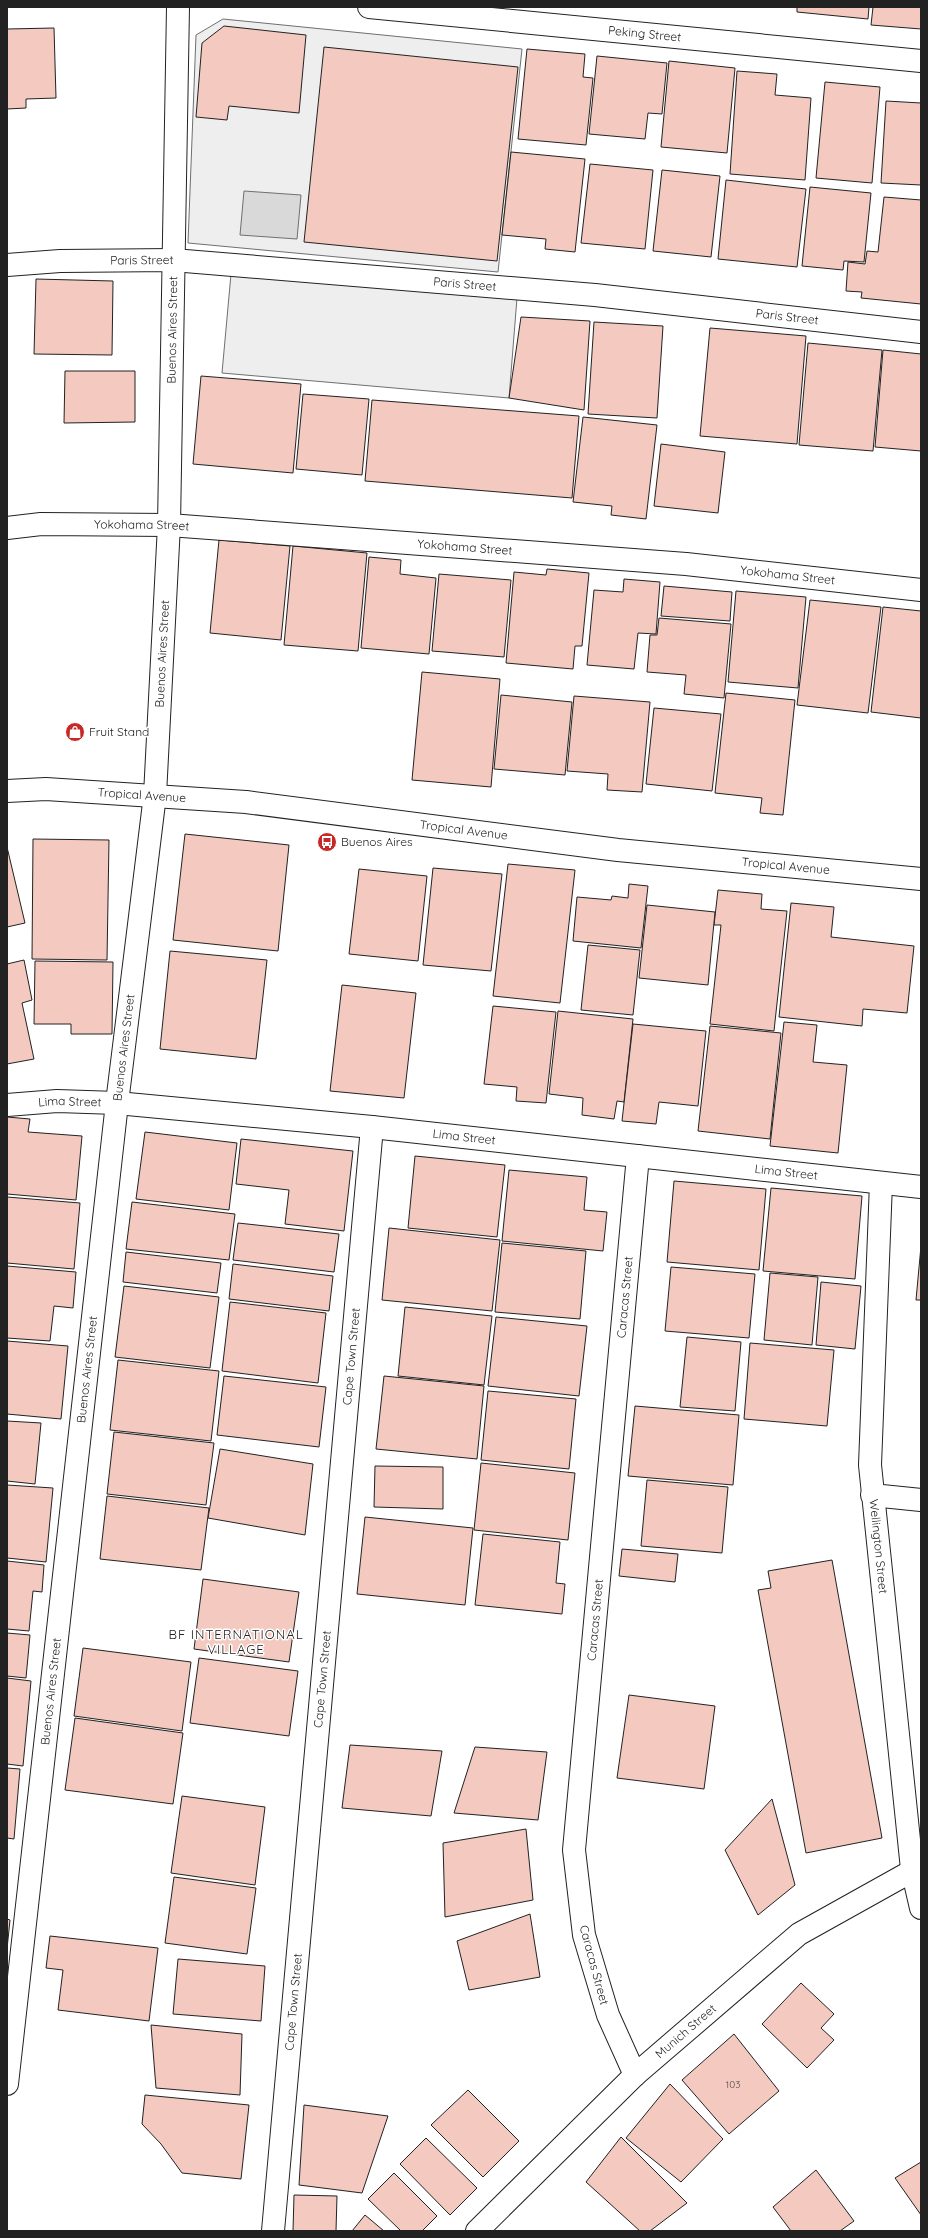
<svg xmlns="http://www.w3.org/2000/svg" width="928" height="2238" font-family="Quicksand,sans-serif">
<style>
.green{fill:#eee;stroke:#6f6f6f}
.water{fill:#d9d9d9;stroke:#6f6f6f}
.building{fill:#f3c9c0;stroke:#222}
.lines{fill:none;stroke-linecap:round;stroke-linejoin:round}
.minor-casing{stroke:#222;stroke-width:24}
.minor{stroke:#fff;stroke-width:22}
.labels{text-anchor:middle;stroke-width:3;stroke-linejoin:round;paint-order:stroke}
.number-label{font-size:10px;fill:#564c4a}
.street-label{font-size:12px;fill:#222;stroke:#fff}
.poi-label{font-size:12px;fill:#222;stroke:#fff;text-anchor:start}
.neighbourhood-label{font-size:13px;letter-spacing:1px;fill:#222;stroke:#fff}
</style>
<rect width="100%" height="100%" fill="#fff"/>
<g class="green">
<polygon points="223,19 522,49 498,272 188,243 196,35"/>
<polygon points="231,274 517,298 509,398 222,373"/>
</g>
<polygon class="water" points="244,191 301,195 297,239 240,235"/>
<g class="building">
<polygon points="797,7 869,7 868,19 797,12"/>
<polygon points="873,7 921,7 921,29 871,25"/>
<polygon points="224,26 306,35 299,113 229,106 227,120 196,117 202,43"/>
<polygon points="54,28 56,98 26,99 26,108 7,109 7,29"/>
<polygon points="324,47 518,67 497,261 304,242"/>
<polygon points="527,49 585,54 583,77 593,78 586,145 518,139"/>
<polygon points="597,56 667,63 662,114 648,113 645,139 589,134"/>
<polygon points="669,61 735,68 727,153 661,147"/>
<polygon points="737,71 777,74 775,95 811,98 805,180 730,174"/>
<polygon points="825,82 880,87 872,183 816,178"/>
<polygon points="886,101 921,103 921,185 881,183"/>
<polygon points="511,152 585,159 575,252 545,249 546,239 502,235"/>
<polygon points="590,164 653,170 645,249 581,243"/>
<polygon points="662,170 720,176 711,257 653,251"/>
<polygon points="726,180 806,189 797,267 718,259"/>
<polygon points="810,187 871,193 864,262 844,261 843,270 802,266"/>
<polygon points="884,197 921,200 921,304 861,298 862,292 846,291 848,262 865,264 867,251 878,252"/>
<polygon points="36,279 113,281 112,355 34,354"/>
<polygon points="521,317 590,321 584,410 509,398"/>
<polygon points="594,322 663,326 657,418 588,414"/>
<polygon points="710,328 806,336 797,444 700,436"/>
<polygon points="808,343 882,350 873,451 799,445"/>
<polygon points="883,350 921,354 921,451 875,447"/>
<polygon points="65,371 135,371 135,422 64,423"/>
<polygon points="201,376 301,384 293,473 193,464"/>
<polygon points="303,394 369,399 362,475 296,469"/>
<polygon points="372,400 579,416 572,498 365,481"/>
<polygon points="583,417 657,425 646,519 611,515 612,506 573,502"/>
<polygon points="661,444 725,452 718,513 654,506"/>
<polygon points="219,540 290,546 281,640 210,633"/>
<polygon points="293,546 367,553 358,651 284,645"/>
<polygon points="369,557 401,560 400,574 436,578 429,654 361,648"/>
<polygon points="547,569 589,573 582,646 575,646 573,669 506,663 514,572 546,575"/>
<polygon points="439,574 511,580 504,657 432,651"/>
<polygon points="624,579 660,582 656,634 638,633 634,669 587,665 594,590 623,592"/>
<polygon points="664,586 732,592 730,621 661,616"/>
<polygon points="736,591 806,597 798,688 728,682"/>
<polygon points="810,600 881,607 868,713 797,705"/>
<polygon points="883,607 921,611 921,718 871,712"/>
<polygon points="659,618 731,624 724,698 684,694 686,675 647,672 650,635 657,635"/>
<polygon points="422,672 500,679 491,787 412,780"/>
<polygon points="726,693 795,700 783,815 760,813 762,798 715,793"/>
<polygon points="501,695 572,702 565,775 494,769"/>
<polygon points="574,696 650,702 642,792 607,790 608,774 567,771"/>
<polygon points="654,708 721,714 712,791 646,784"/>
<polygon points="185,834 289,845 278,951 173,940"/>
<polygon points="33,839 109,840 107,960 32,959"/>
<polygon points="7,847 25,923 7,927"/>
<polygon points="508,864 575,870 560,1003 493,996"/>
<polygon points="433,868 502,874 491,971 423,965"/>
<polygon points="359,869 427,876 418,961 349,954"/>
<polygon points="629,884 648,886 641,948 573,941 577,897 611,900 612,896 628,898"/>
<polygon points="718,890 762,894 761,909 787,911 774,1031 710,1024 721,925 714,925"/>
<polygon points="791,903 834,907 831,937 914,946 907,1013 863,1009 862,1026 779,1017"/>
<polygon points="647,905 715,912 708,985 639,978"/>
<polygon points="588,945 640,950 633,1015 581,1010"/>
<polygon points="170,951 267,960 256,1059 160,1049"/>
<polygon points="24,960 32,1000 22,1003 34,1059 7,1064 7,964"/>
<polygon points="35,961 113,962 112,1034 71,1034 71,1024 34,1024"/>
<polygon points="342,985 416,993 404,1098 330,1091"/>
<polygon points="493,1006 556,1012 546,1103 516,1101 517,1087 484,1084"/>
<polygon points="558,1011 633,1019 624,1102 617,1101 614,1119 582,1115 583,1098 549,1094"/>
<polygon points="784,1022 817,1025 813,1062 847,1065 838,1153 770,1146"/>
<polygon points="633,1024 706,1031 698,1106 659,1102 656,1124 622,1121"/>
<polygon points="710,1026 781,1033 770,1139 698,1131"/>
<polygon points="7,1117 30,1119 28,1132 82,1136 76,1200 7,1194"/>
<polygon points="145,1132 237,1143 229,1210 136,1199"/>
<polygon points="241,1139 353,1151 344,1231 285,1224 289,1190 236,1184"/>
<polygon points="415,1156 505,1165 497,1237 408,1228"/>
<polygon points="509,1170 587,1177 584,1210 607,1212 603,1251 502,1241"/>
<polygon points="674,1181 766,1189 759,1270 667,1262"/>
<polygon points="771,1188 862,1196 855,1279 763,1271"/>
<polygon points="7,1197 80,1203 74,1269 7,1263"/>
<polygon points="132,1202 235,1214 229,1260 126,1249"/>
<polygon points="238,1223 339,1234 334,1272 233,1260"/>
<polygon points="389,1228 500,1240 492,1311 382,1300"/>
<polygon points="502,1243 586,1251 580,1319 495,1312"/>
<polygon points="921,1246 921,1300 916,1300"/>
<polygon points="126,1252 221,1263 217,1293 123,1282"/>
<polygon points="233,1264 333,1276 329,1311 229,1299"/>
<polygon points="7,1266 76,1272 73,1308 54,1306 50,1341 7,1338"/>
<polygon points="671,1267 755,1274 749,1338 665,1331"/>
<polygon points="770,1273 818,1277 812,1345 764,1340"/>
<polygon points="821,1282 861,1286 855,1349 816,1345"/>
<polygon points="124,1286 219,1297 210,1368 115,1357"/>
<polygon points="230,1302 326,1313 318,1383 222,1371"/>
<polygon points="405,1307 492,1316 484,1385 398,1376"/>
<polygon points="496,1317 587,1326 579,1396 488,1386"/>
<polygon points="687,1337 741,1342 735,1411 680,1407"/>
<polygon points="7,1341 68,1346 61,1419 7,1414"/>
<polygon points="750,1343 834,1350 827,1426 744,1419"/>
<polygon points="118,1360 219,1371 211,1441 110,1430"/>
<polygon points="224,1376 326,1387 319,1447 217,1435"/>
<polygon points="384,1376 484,1386 477,1459 376,1449"/>
<polygon points="488,1391 576,1399 569,1469 481,1460"/>
<polygon points="635,1406 739,1415 733,1485 628,1476"/>
<polygon points="7,1421 41,1423 35,1484 7,1481"/>
<polygon points="114,1432 214,1443 206,1505 107,1494"/>
<polygon points="220,1449 313,1464 305,1535 208,1518"/>
<polygon points="481,1463 575,1473 568,1540 474,1530"/>
<polygon points="375,1466 443,1467 443,1509 374,1507"/>
<polygon points="647,1480 728,1487 722,1553 641,1546"/>
<polygon points="7,1485 53,1488 46,1562 7,1558"/>
<polygon points="107,1496 209,1508 201,1570 100,1559"/>
<polygon points="365,1517 473,1528 465,1605 357,1594"/>
<polygon points="483,1534 560,1542 556,1583 565,1584 562,1614 475,1605"/>
<polygon points="622,1549 678,1554 675,1582 619,1576"/>
<polygon points="832,1560 882,1838 806,1853 758,1590 771,1588 768,1571"/>
<polygon points="7,1561 44,1565 42,1592 33,1591 29,1631 7,1629"/>
<polygon points="203,1579 299,1592 289,1662 194,1649"/>
<polygon points="7,1633 30,1635 26,1678 7,1676"/>
<polygon points="83,1648 191,1662 182,1731 74,1716"/>
<polygon points="199,1658 298,1671 289,1736 190,1723"/>
<polygon points="7,1678 31,1681 23,1766 7,1764"/>
<polygon points="629,1695 715,1706 704,1789 617,1778"/>
<polygon points="75,1718 183,1733 173,1804 65,1790"/>
<polygon points="350,1745 442,1751 431,1816 342,1808"/>
<polygon points="475,1747 547,1752 538,1820 454,1813"/>
<polygon points="7,1768 20,1769 14,1839 7,1838"/>
<polygon points="182,1796 265,1807 255,1885 171,1873"/>
<polygon points="772,1799 795,1885 758,1915 725,1850"/>
<polygon points="526,1829 533,1900 445,1917 443,1843"/>
<polygon points="174,1877 256,1888 247,1954 165,1943"/>
<polygon points="530,1914 540,1977 469,1990 457,1941"/>
<polygon points="7,1919 10,1920 7,1949"/>
<polygon points="50,1936 158,1948 149,2021 58,2010 63,1970 46,1968"/>
<polygon points="178,1959 265,1966 261,2021 173,2014"/>
<polygon points="801,1983 834,2014 821,2028 834,2040 807,2068 762,2024"/>
<polygon points="151,2025 242,2034 240,2095 156,2088"/>
<polygon points="734,2034 779,2091 729,2134 682,2080"/>
<polygon points="670,2084 723,2139 681,2182 626,2138"/>
<polygon points="468,2090 519,2141 483,2177 431,2125"/>
<polygon points="145,2095 249,2105 241,2179 182,2173 161,2144 142,2124"/>
<polygon points="304,2105 388,2116 362,2193 299,2185"/>
<polygon points="621,2137 687,2203 650,2231 640,2231 586,2182"/>
<polygon points="426,2138 477,2188 450,2215 400,2164"/>
<polygon points="921,2162 921,2215 895,2178"/>
<polygon points="816,2170 854,2221 840,2231 791,2231 773,2207"/>
<polygon points="394,2173 437,2216 422,2231 401,2231 368,2199"/>
<polygon points="294,2195 337,2196 336,2231 293,2231"/>
<polygon points="365,2215 384,2231 352,2231"/>
</g>
<g class="lines">
<defs>
<g id="minor">
<path id="s1" d="M 369,7 L 921,61"/>
<path id="s2" d="M 7,265 L 60,261 L 173,260 L 595,295 L 921,332"/>
<path id="s3" d="M 7,528 L 41,524 L 169,525 L 686,564 L 921,590"/>
<path id="s4" d="M 7,791 L 46,789 L 246,802 L 618,850 L 921,879"/>
<path id="s5" d="M 7,1105 L 57,1101 L 117,1103 L 372,1127 L 921,1187"/>
<path id="s6" d="M 881,1183 L 870,1465 L 912,1869 L 921,1908"/>
<polyline points="872,1495 921,1500"/>
<path id="s7" d="M 635,2075 L 608,2015 L 584,1935 L 574,1850 L 638,1156"/>
<path id="s8" d="M 7,2084 L 117,1103 L 155,795 L 169,525 L 178,7"/>
<path id="s9" d="M 273,2231 L 372,1127"/>
<path id="s10" d="M 477,2231 L 635,2075 L 799,1934 L 921,1866"/>
</g>
</defs>
<use href="#minor" class="minor-casing"/>
<use href="#minor" class="minor"/>
</g>
<defs>
<symbol id="shop-disc" viewBox="-11 -11 22 22"><circle r="9.5" fill="#c62828" stroke="#fff"/><path d="M-5-2.5h2.3a2.7 3.5 0 0 1 5.4 0H5L5.5 6h-11ZM-1.5-2.5h3a1.5 2.3 0 0 0-3 0Z" fill="#fff"/></symbol>
<symbol id="bus-disc" viewBox="-11 -11 22 22"><circle r="9.5" fill="#c62828" stroke="#fff"/><path d="M-5-6H5V4H4V6H2V4H-2V6H-4V4H-5ZM-3.5-4V0h7V-4ZM-3.5 1.2v1.5H-2V1.2ZM2 1.2v1.5H3.5V1.2Z" fill="#fff"/></symbol>
</defs>
<g fill-rule="evenodd">
<use href="#shop-disc" x="64" y="721" width="22" height="22"/>
<use href="#bus-disc" x="316" y="831" width="22" height="22"/>
</g>
<g class="labels">
<g class="number-label">
<text x="733" y="2088">103</text>
</g>
<g class="street-label">
<text dy="4" stroke="none"><textPath href="#s1" startOffset="277">Peking Street</textPath></text>
<text dy="4" stroke="none"><textPath href="#s2" startOffset="135">Paris Street</textPath></text>
<text dy="4" stroke="none"><textPath href="#s2" startOffset="459">Paris Street</textPath></text>
<text dy="4" stroke="none"><textPath href="#s2" startOffset="783">Paris Street</textPath></text>
<text dy="4" stroke="none"><textPath href="#s8" startOffset="1763">Buenos Aires Street</textPath></text>
<text dy="4" stroke="none"><textPath href="#s3" startOffset="135">Yokohama Street</textPath></text>
<text dy="4" stroke="none"><textPath href="#s3" startOffset="459">Yokohama Street</textPath></text>
<text dy="4" stroke="none"><textPath href="#s3" startOffset="783">Yokohama Street</textPath></text>
<text dy="4" stroke="none"><textPath href="#s8" startOffset="1439">Buenos Aires Street</textPath></text>
<text dy="4" stroke="none"><textPath href="#s4" startOffset="135">Tropical Avenue</textPath></text>
<text dy="4" stroke="none"><textPath href="#s4" startOffset="459">Tropical Avenue</textPath></text>
<text dy="4" stroke="none"><textPath href="#s4" startOffset="783">Tropical Avenue</textPath></text>
<text dy="4" stroke="none"><textPath href="#s8" startOffset="1043">Buenos Aires Street</textPath></text>
<text dy="4" stroke="none"><textPath href="#s5" startOffset="63">Lima Street</textPath></text>
<text dy="4" stroke="none"><textPath href="#s5" startOffset="459">Lima Street</textPath></text>
<text dy="4" stroke="none"><textPath href="#s5" startOffset="783">Lima Street</textPath></text>
<text dy="4" stroke="none"><textPath href="#s7" startOffset="790">Caracas Street</textPath></text>
<text dy="4" stroke="none"><textPath href="#s9" startOffset="878">Cape Town Street</textPath></text>
<text dy="4" stroke="none"><textPath href="#s8" startOffset="719">Buenos Aires Street</textPath></text>
<text dy="4" stroke="none"><textPath href="#s6" startOffset="364">Wellington Street</textPath></text>
<text dy="4" stroke="none"><textPath href="#s7" startOffset="466">Caracas Street</textPath></text>
<text dy="4" stroke="none"><textPath href="#s9" startOffset="554">Cape Town Street</textPath></text>
<text dy="4" stroke="none"><textPath href="#s8" startOffset="395">Buenos Aires Street</textPath></text>
<text transform="translate(594 1965) rotate(75)" y="4">Caracas Street</text>
<text dy="4" stroke="none"><textPath href="#s9" startOffset="230">Cape Town Street</textPath></text>
<text dy="4" stroke="none"><textPath href="#s10" startOffset="289">Munich Street</textPath></text>
</g>
<g class="poi-label">
<text x="89" y="736">Fruit Stand</text>
<text x="341" y="846">Buenos Aires</text>
</g>
<g class="neighbourhood-label">
<text x="236" y="1639">BF INTERNATIONAL<tspan x="236" dy="15">VILLAGE</tspan></text>
</g>
</g>
<rect width="928" height="2238" fill="none" stroke="#222222" stroke-width="16"/>
</svg>
